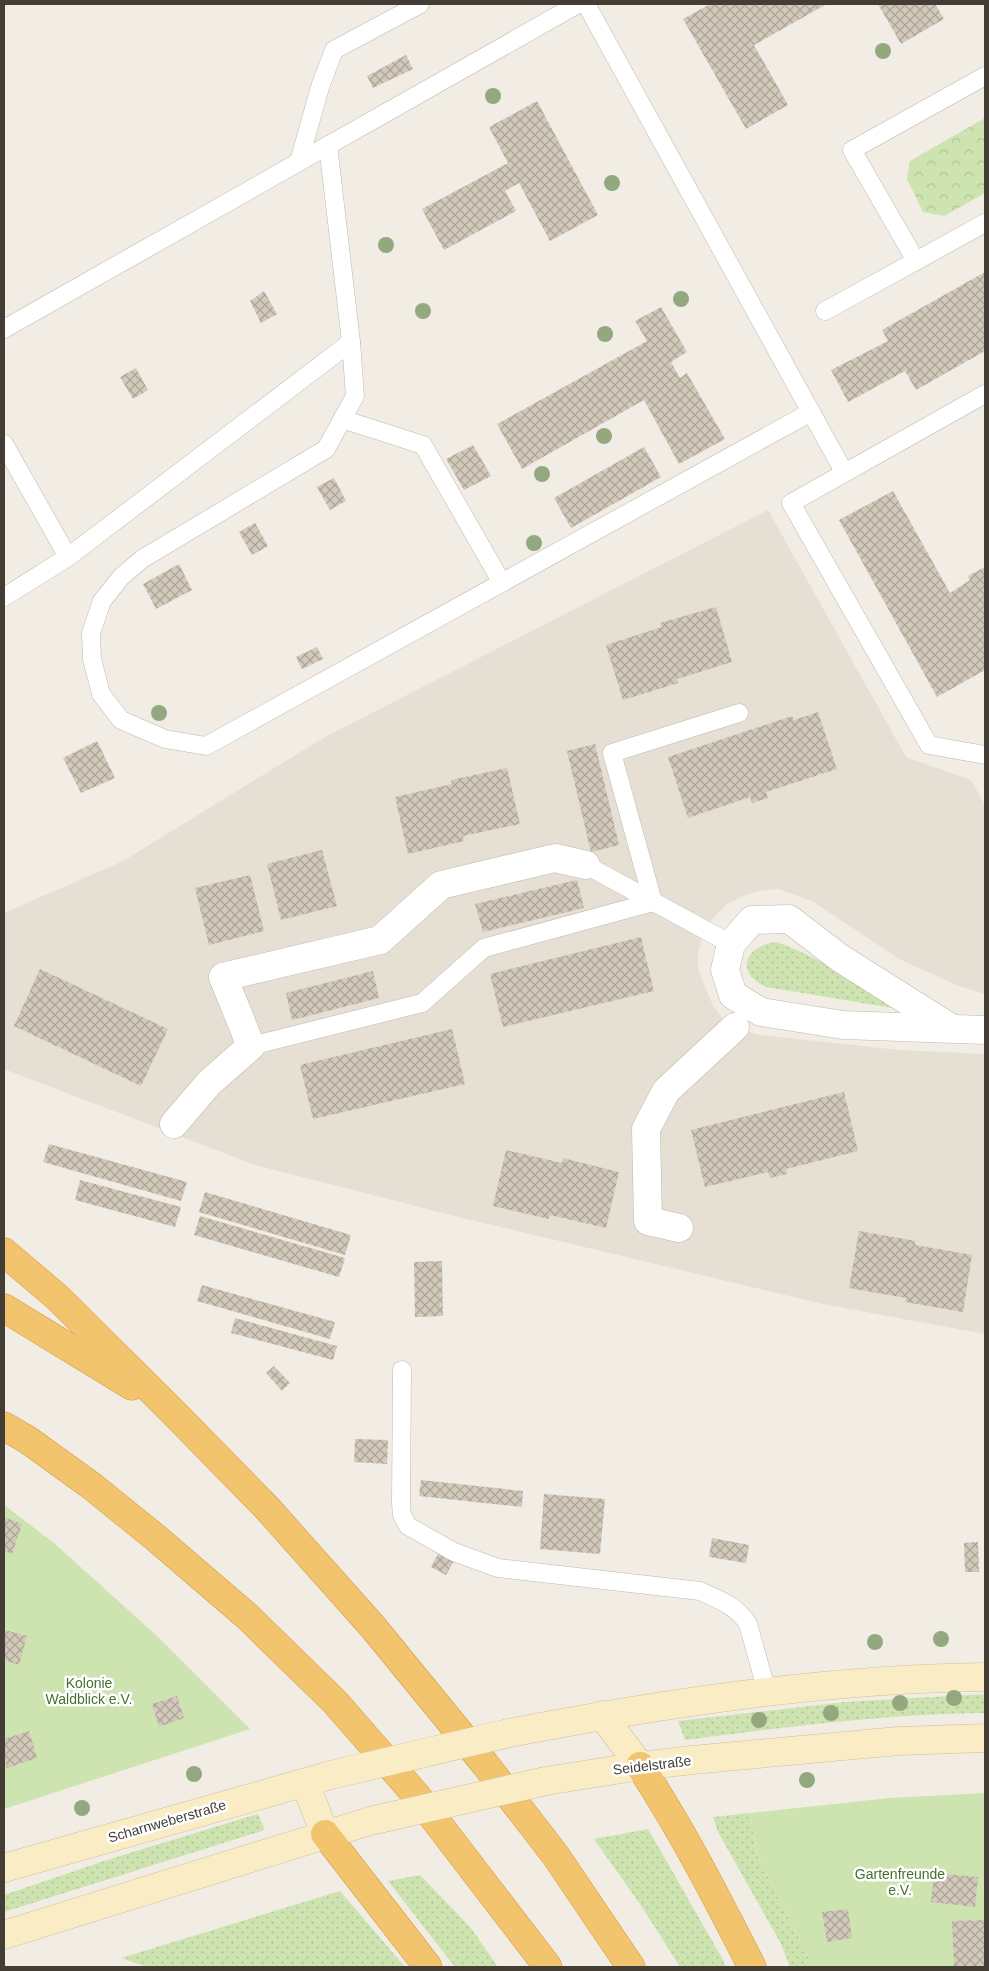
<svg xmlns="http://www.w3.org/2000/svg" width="989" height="1971" font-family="Helvetica,sans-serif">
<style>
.residential{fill:#e5dfd4}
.grass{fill:url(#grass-dots)}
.forest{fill:url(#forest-crowns)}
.garden{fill:#cde3b0}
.building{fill:url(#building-cross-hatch)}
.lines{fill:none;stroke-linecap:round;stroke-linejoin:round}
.lane-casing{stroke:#bfb8ac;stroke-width:19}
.street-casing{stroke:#bfb8ac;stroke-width:29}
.secondary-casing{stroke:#cebf97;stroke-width:29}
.highway-casing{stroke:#d2993f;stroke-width:29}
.lane{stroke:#fff;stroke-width:18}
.street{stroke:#fff;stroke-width:28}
.secondary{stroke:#faedc6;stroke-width:28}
.highway{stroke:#f3c46e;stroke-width:28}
.secondary-bridge-casing{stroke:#cebf97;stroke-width:29;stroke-linecap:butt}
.secondary-bridge{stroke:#faedc6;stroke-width:28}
.tree{fill:#94a880}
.labels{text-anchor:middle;stroke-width:5;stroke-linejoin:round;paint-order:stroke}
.park-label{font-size:14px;fill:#48702d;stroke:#fff}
.street-label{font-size:14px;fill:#433d35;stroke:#fff}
</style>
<defs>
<pattern id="grass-dots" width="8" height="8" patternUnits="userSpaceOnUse" patternTransform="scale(1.25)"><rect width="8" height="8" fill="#cde3b0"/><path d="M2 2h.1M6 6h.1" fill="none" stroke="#b1c498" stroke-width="1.8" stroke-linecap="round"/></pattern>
<pattern id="forest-crowns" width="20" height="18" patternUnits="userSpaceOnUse" patternTransform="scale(1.25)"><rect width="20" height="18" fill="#cde3b0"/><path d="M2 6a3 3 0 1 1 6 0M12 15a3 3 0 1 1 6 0" fill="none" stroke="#b1c498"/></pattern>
<pattern id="building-cross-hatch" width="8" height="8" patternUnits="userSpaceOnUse" patternTransform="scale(1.25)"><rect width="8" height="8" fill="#d2c9bb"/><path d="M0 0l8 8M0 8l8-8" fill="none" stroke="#aca499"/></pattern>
</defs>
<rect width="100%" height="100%" fill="#f1ede5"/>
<polygon class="residential" points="768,510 906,757 971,780 985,805 985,994 959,986 901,960 812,901 778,889 759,891 745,895 726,905 711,920 702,938 698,952 698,969 713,1006 724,1020 741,1030 760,1035 899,1050 985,1054 985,1334 823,1304 459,1217 255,1165 4,1069 4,913 123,861 325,737"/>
<g class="grass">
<path d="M 776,942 C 816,955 854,981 890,1001 L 894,1005 L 893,1008 L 766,987 C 735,973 744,946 776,942 Z"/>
<path d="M 985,1694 L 985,1713 C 885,1714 785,1727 685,1740 L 678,1721 L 845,1702 Z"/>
<polygon points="750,1813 757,1854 814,1967 790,1967 780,1942 718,1832 713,1817"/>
<polygon points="258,1814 265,1830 4,1912 4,1895 107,1860"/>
<polygon points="648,1829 722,1958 726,1967 680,1967 642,1907 594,1839"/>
<polygon points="420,1875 471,1928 498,1967 455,1967 388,1881"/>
<polygon points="340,1891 405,1967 147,1967 121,1958"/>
</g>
<polygon class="forest" points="985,118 985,193 944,216 923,212 907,179 910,161"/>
<g class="garden">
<polygon points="4,1505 54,1543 158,1637 250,1729 4,1809"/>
<polygon points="985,1793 985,1967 814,1967 757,1854 750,1813 890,1798"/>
</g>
<g class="building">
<polygon points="710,4 827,4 754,45 788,105 746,129 683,19"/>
<polygon points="878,4 935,4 944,19 901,44"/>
<polygon points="406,55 413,69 373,88 367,76"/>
<polygon points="537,101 598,215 550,241 519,183 505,191 516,211 444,250 422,209 508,163 489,127"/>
<polygon points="985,272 985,351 916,390 905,371 848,402 831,370 888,341 882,330"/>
<polygon points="264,291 277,314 261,323 250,301"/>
<polygon points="661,307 687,352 671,362 680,378 687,373 725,439 679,464 644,400 522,469 497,424 647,341 635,321"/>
<polygon points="136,368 148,390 133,399 120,377"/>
<polygon points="473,445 491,476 464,490 446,459"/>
<polygon points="644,447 661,477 571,528 554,498"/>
<polygon points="334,478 346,501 330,510 317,487"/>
<polygon points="893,491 950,593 970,580 968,576 985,567 985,670 937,697 839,520"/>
<polygon points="255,523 268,546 252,555 239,532"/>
<polygon points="179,564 192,590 156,609 143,584"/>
<polygon points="716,607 732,662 677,679 678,683 623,700 606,645 662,627 660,623"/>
<polygon points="317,647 323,659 302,669 296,657"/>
<polygon points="818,712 837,769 766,792 768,798 752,803 750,797 688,818 668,757 792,716 794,720"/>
<polygon points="97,741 115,778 81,793 63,758"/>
<polygon points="595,744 619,845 591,852 567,751"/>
<polygon points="507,768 520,824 463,836 464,841 408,854 395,797 452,784 451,780"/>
<polygon points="322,850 337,906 281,920 267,864"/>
<polygon points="250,875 264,931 209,945 195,888"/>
<polygon points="577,880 584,908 483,932 475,904"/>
<polygon points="641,937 654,991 503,1027 490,974"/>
<polygon points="40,969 168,1029 141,1086 14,1026"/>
<polygon points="373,971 379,998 292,1020 286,993"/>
<polygon points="452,1029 465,1084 313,1119 300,1065"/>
<polygon points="844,1092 858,1151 786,1169 787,1174 770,1178 768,1172 705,1187 691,1130"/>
<polygon points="49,1144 187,1182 181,1201 43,1162"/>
<polygon points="506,1150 562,1163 563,1158 619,1172 606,1228 550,1215 549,1219 493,1206"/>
<polygon points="80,1180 181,1207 175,1227 75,1200"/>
<polygon points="205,1192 351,1235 345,1255 199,1212"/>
<polygon points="200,1216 345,1258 339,1277 194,1235"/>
<polygon points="859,1231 916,1241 915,1245 972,1255 963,1312 905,1302 906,1298 849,1288"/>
<polygon points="442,1261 443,1316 415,1317 414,1262"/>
<polygon points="202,1285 335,1322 330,1339 197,1301"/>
<polygon points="235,1318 337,1346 333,1360 231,1333"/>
<polygon points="274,1366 290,1383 282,1391 266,1373"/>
<polygon points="355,1439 388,1440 387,1464 354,1462"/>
<polygon points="421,1480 523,1491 522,1507 419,1496"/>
<polygon points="544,1494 605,1499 600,1554 540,1549"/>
<polygon points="4,1517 22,1524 12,1554 4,1551"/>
<polygon points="712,1538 749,1545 746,1563 709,1557"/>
<polygon points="978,1542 979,1572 965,1572 964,1543"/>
<polygon points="439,1552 454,1561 446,1575 431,1567"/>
<polygon points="5,1630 27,1636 19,1665 4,1660"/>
<polygon points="177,1696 184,1718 159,1727 152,1704"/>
<polygon points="29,1731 37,1758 7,1768 4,1758 4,1739"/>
<polygon points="934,1873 978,1877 975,1907 931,1902"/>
<polygon points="848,1909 852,1938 827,1942 822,1912"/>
<polygon points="985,1920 985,1967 954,1967 952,1921"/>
</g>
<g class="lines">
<defs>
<g id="lane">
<polyline points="586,4 844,472"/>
<polyline points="299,162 320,87 334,50 420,4"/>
<polyline points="916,261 852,150 985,76"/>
<polyline points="825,311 985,223"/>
<polyline points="4,329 578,4"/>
<polyline points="351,342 355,396 326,449 142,559 121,577 102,601 91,633 92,659 101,694 121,720 165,739 206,746 811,412"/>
<polyline points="985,394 791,503 929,745 985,755"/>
<polyline points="342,419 423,445 502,583"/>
<polyline points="4,444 68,557"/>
<polyline points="4,597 68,557 351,342 328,145"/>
<polyline points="586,865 731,944"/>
<polyline points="653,902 612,753 739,713"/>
<polyline points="251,1046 422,1003 484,948 653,902"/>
<path d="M 402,1370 L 401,1503 L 402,1515 L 408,1526 L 454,1552 L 498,1568 L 700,1591 C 718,1599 737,1606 748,1624 L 767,1692"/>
</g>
<g id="street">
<polyline points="951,1028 840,958 789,919 752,920 731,944 725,970 733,995 761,1012 843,1025 985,1030"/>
<polyline points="174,1124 209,1083 251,1046 223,977 380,940 441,885 555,858 586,865"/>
<polyline points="679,1228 648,1221 646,1129 666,1091 735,1027"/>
</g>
<g id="secondary">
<polyline points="602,1715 640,1766"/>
<path d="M 509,1733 C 666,1703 825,1679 985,1677"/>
<polyline points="546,1781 640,1766 692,1760 898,1741 985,1738"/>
<polyline points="305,1783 325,1834"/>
<polyline points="4,1868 331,1775"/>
<polyline points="4,1935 370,1821"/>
</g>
<g id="highway">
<polyline points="4,1252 57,1297 173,1412 267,1508 373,1627 485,1764 556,1856 631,1967"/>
<polyline points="4,1308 132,1386"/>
<polyline points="4,1426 28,1440 93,1487 156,1538 248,1617 335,1702 416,1795 548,1967"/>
<path d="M 640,1766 C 682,1830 717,1898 752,1967"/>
<polyline points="325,1834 428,1967"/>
</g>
</defs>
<use href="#lane" class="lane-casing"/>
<use href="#street" class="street-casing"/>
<use href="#secondary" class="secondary-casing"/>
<use href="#highway" class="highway-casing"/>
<use href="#lane" class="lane"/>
<use href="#street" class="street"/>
<use href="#secondary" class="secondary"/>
<use href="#highway" class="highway"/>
<defs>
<g id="secondary-bridge">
<polyline points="331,1775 509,1733"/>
<polyline points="370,1821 546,1781"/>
</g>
</defs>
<use href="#secondary-bridge" class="secondary-bridge-casing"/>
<use href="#secondary-bridge" class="secondary-bridge"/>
</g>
<g class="tree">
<circle cx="883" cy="51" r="8"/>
<circle cx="493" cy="96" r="8"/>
<circle cx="612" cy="183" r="8"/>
<circle cx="386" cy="245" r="8"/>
<circle cx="681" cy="299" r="8"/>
<circle cx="423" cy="311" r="8"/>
<circle cx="605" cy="334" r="8"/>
<circle cx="604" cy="436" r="8"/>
<circle cx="542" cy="474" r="8"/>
<circle cx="534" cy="543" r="8"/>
<circle cx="159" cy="713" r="8"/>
<circle cx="941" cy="1639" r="8"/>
<circle cx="875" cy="1642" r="8"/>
<circle cx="954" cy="1698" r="8"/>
<circle cx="900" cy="1703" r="8"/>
<circle cx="831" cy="1713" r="8"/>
<circle cx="759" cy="1720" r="8"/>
<circle cx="194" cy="1774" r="8"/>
<circle cx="807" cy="1780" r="8"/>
<circle cx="82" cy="1808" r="8"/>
</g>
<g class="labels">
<g class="park-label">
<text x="89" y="1688">Kolonie<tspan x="89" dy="16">Waldblick e.V.</tspan></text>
<text x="900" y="1879">Gartenfreunde<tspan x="900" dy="16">e.V.</tspan></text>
</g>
<g class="street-label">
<text transform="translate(652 1765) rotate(-7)" y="5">Seidelstraße</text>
<text transform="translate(167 1821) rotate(-16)" y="5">Scharnweberstraße</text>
</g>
</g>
<rect width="989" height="1971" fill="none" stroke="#433d35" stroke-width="10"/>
</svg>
